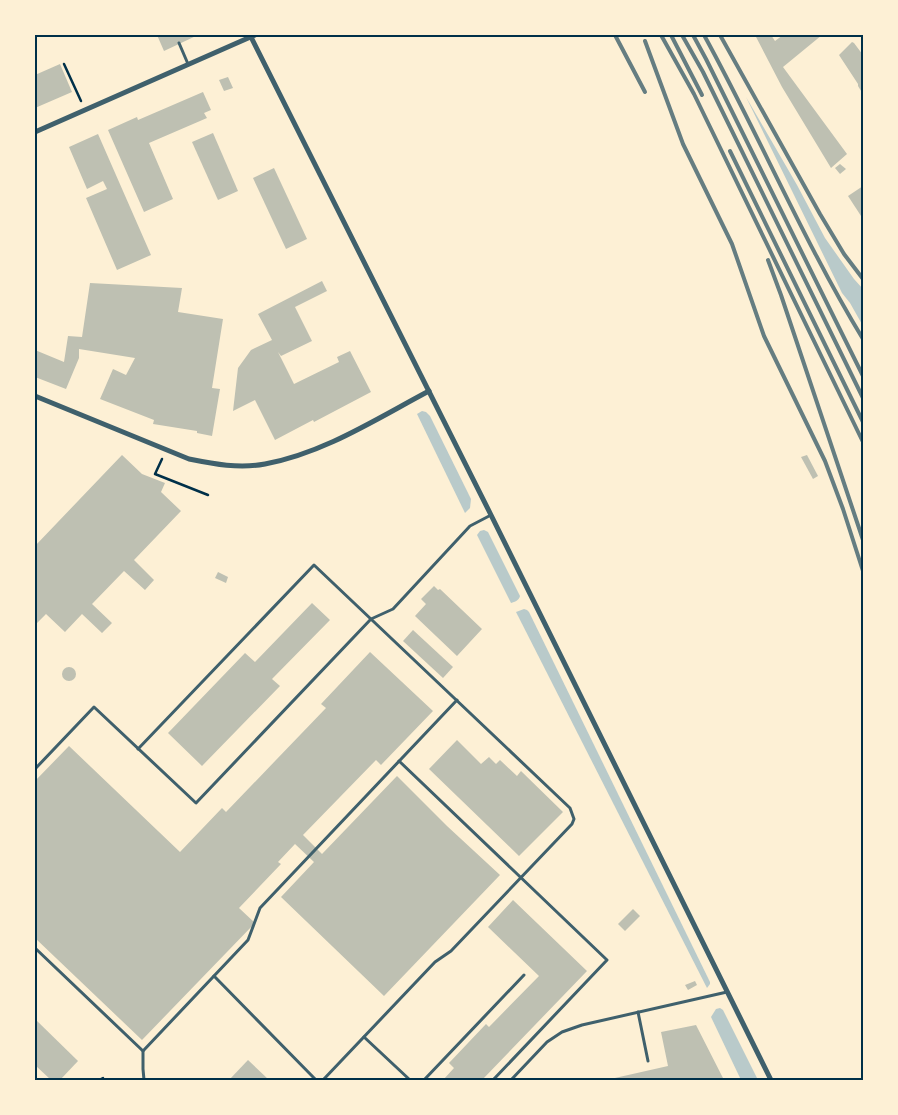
<svg xmlns="http://www.w3.org/2000/svg" width="898" height="1115" font-family="'Asap Condensed',sans-serif">
<style>
.green{fill:#b9caca}
.building{fill:#bec0b2}
.lines{fill:none;stroke-linecap:round;stroke-linejoin:round}
.path{stroke:#003049;stroke-width:2.5}
.service{stroke:#3f606c;stroke-width:3}
.minor{stroke:#3f606c;stroke-width:5}
.rail{stroke:#657d81;stroke-width:4}
.neatline{fill:none;stroke:#003049;stroke-width:2}
</style>
<rect width="100%" height="100%" fill="#fdf0d5"/>
<g class="green">
<polygon points="746,97 797,185 825,238 854,279 863,289 863,326 850,303 842,293"/>
<polygon points="422,411 426,412 430,416 471,499 470,508 465,513 417,414"/>
<path d="M 484,530 L 488,532 L 520,596 C 519,600 515,602 511,603 L 477,535 L 480,531 Z"/>
<polygon points="524,609 527,610 529,612 710,982 710,984 707,988 516,612"/>
<polygon points="720,1008 723,1010 758,1080 741,1080 711,1017 716,1009"/>
</g>
<g class="building">
<polygon points="157,35 198,35 164,51"/>
<polygon points="755,35 771,35 775,41 783,35 822,35 783,67 847,154 831,168 782,87"/>
<polygon points="852,42 854,43 863,55 863,94 858,86 858,84 839,55"/>
<polygon points="60,64 72,92 35,108 35,75"/>
<polygon points="228,77 233,88 224,91 219,80"/>
<polygon points="203,92 211,110 204,113 207,118 149,143 173,199 144,212 108,130 137,117 138,120"/>
<polygon points="213,133 238,191 218,200 192,142"/>
<polygon points="98,134 151,255 117,270 86,198 107,189 103,181 87,189 69,147"/>
<polygon points="840,164 846,169 840,174 835,168"/>
<polygon points="274,168 307,239 286,249 253,178"/>
<polygon points="863,186 863,219 848,196"/>
<polygon points="322,281 327,291 295,307 312,341 281,356 278,352 294,384 339,362 337,357 350,351 371,392 314,422 313,420 275,440 255,400 233,411 238,368 251,350 272,340 258,314"/>
<polygon points="90,283 182,288 178,312 223,319 212,388 220,389 212,436 197,433 197,431 153,424 154,420 100,399 113,369 126,375 135,358 79,349 79,358 66,389 35,377 35,350 64,362 68,336 82,337"/>
<polygon points="122,455 142,474 165,483 161,492 181,511 134,560 154,580 145,590 124,571 92,604 112,623 102,633 82,614 65,632 46,614 35,625 35,546"/>
<polygon points="807,455 818,476 813,479 801,457"/>
<polygon points="218,572 228,577 226,583 215,578"/>
<polygon points="434,586 438,590 440,589 482,629 457,656 415,616 426,604 421,599"/>
<polygon points="312,603 330,620 272,679 280,686 202,766 168,733 245,653 255,662"/>
<polygon points="413,630 453,667 443,678 403,641"/>
<polygon points="370,652 433,711 381,765 376,760 303,835 322,854 397,776 447,826 500,875 384,996 281,897 314,862 295,844 278,862 281,864 239,908 255,923 142,1040 35,938 35,781 69,746 180,852 222,808 226,812 326,708 321,704"/>
<circle cx="69" cy="674" r="7"/>
<polygon points="457,740 481,764 489,757 496,764 500,760 517,776 521,771 563,812 519,856 429,769"/>
<polygon points="513,900 587,971 482,1080 443,1080 454,1068 449,1063 486,1024 489,1027 539,976 488,927"/>
<polygon points="633,909 640,916 625,931 618,924"/>
<polygon points="695,981 697,985 688,990 685,985"/>
<polygon points="35,1019 78,1061 60,1080 51,1080 35,1065"/>
<polygon points="696,1025 724,1080 606,1080 668,1066 661,1032"/>
<polygon points="248,1060 269,1080 229,1080"/>
</g>
<g class="lines">
<g class="path">
<polyline points="64,64 81,101"/>
<polyline points="162,459 155,474 208,495"/>
<polyline points="99,1080 103,1078"/>
</g>
<g class="service">
<polyline points="179,43 188,64"/>
<polyline points="138,749 314,565 570,808 574,819 572,824 451,951 435,962 323,1080"/>
<polyline points="399,761 607,960 493,1080"/>
<polyline points="35,769 94,707 196,803 371,619 393,609 470,526 491,515"/>
<polyline points="35,948 143,1051 248,940 260,908 457,700"/>
<polyline points="214,976 316,1080"/>
<polyline points="638,1012 648,1061"/>
<polyline points="364,1037 410,1080"/>
<polyline points="143,1051 143,1069 144,1080"/>
<polyline points="424,1080 524,975"/>
<polyline points="511,1080 547,1042 562,1032 582,1025 727,992"/>
</g>
<g class="minor">
<polyline points="251,37 491,515 771,1080"/>
<polyline points="35,132 255,35"/>
<path d="M 35,396 L 189,459 C 214,464 239,469 265,464 C 324,453 376,419 429,391"/>
</g>
<g class="rail">
<polyline points="615,35 645,92"/>
<polyline points="661,35 694,94 863,442"/>
<polyline points="671,35 702,95"/>
<polyline points="682,35 703,72 863,398"/>
<polyline points="693,35 706,59 863,376"/>
<path d="M 704,35 C 759,135 804,242 863,339"/>
<polyline points="720,35 820,214 844,254 863,279"/>
<polyline points="645,41 683,144 732,244 764,336 825,461 843,509 863,571"/>
<polyline points="730,151 863,422"/>
<polyline points="768,260 781,295 863,540"/>
</g>
</g>
<rect width="898" height="1115" fill="none" stroke="#fdf0d5" stroke-width="72"/>
<rect x="36" y="36" width="826" height="1043" class="neatline"/>
</svg>
